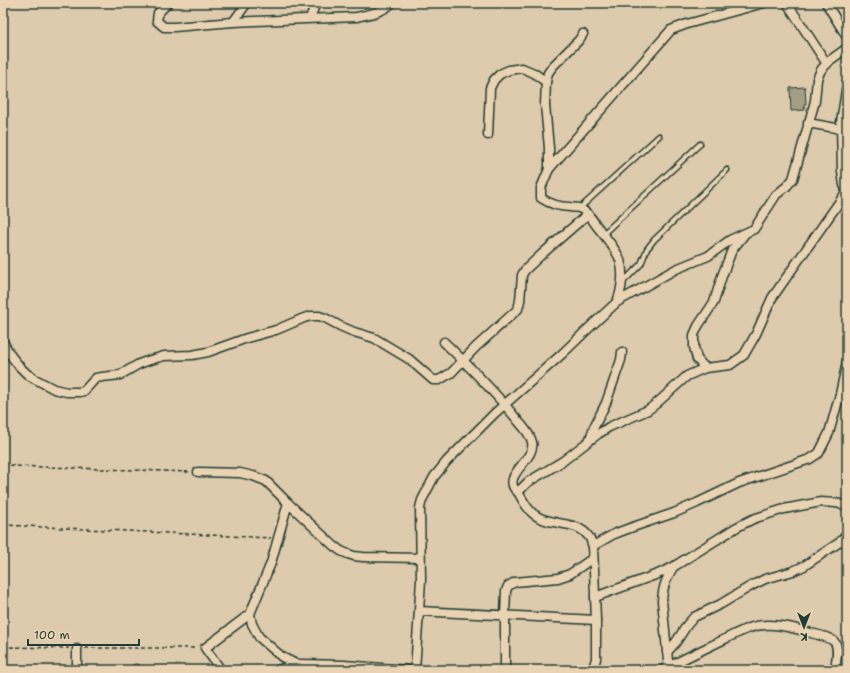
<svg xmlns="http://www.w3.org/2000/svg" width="850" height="673" font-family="'Shantell Sans',sans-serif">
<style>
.building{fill:#a39f87;stroke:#1f3d34}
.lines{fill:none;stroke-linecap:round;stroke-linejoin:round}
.service-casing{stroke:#1f3d34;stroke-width:7}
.minor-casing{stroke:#1f3d34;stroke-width:11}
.path{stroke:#1f3d34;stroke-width:1.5;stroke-dasharray:4 3;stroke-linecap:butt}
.service{stroke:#ead3b3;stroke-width:4}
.minor{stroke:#ead3b3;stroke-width:8}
</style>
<rect width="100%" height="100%" fill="#decaac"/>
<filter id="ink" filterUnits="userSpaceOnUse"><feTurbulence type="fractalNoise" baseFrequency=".025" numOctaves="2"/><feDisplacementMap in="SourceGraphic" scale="8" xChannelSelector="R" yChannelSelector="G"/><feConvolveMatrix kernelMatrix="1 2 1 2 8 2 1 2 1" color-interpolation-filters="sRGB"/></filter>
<g filter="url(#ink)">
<polygon class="building" points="805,87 806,104 804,104 805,110 791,111 790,88"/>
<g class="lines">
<defs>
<g id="service">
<polyline points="580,208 659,136"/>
<polyline points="603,234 700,144"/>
<polyline points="623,282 641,264 647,249 654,240 727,170"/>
</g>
<g id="minor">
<path d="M 168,3 L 158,13 L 157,21 L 164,27 L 174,27 L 233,22 L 356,17 C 370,14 381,13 392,3"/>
<polyline points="787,3 827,64"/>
<polyline points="826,3 847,37"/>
<polyline points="310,18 316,3"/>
<polyline points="233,22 247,3"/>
<path d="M 583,34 L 579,40 L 553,66 L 548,73 L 546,82 L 545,105 L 549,148 L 549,169 L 541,188 L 541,198 C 550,204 559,207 570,207 C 573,208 576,207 579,208 C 586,210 592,219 596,225 C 603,234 617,250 620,260 C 624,273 622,290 617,302"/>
<polyline points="808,123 847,130"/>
<polyline points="488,135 490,88 494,80 500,74 509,70 522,68 534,73 546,82"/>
<polyline points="549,169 671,30 687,24 764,3"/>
<polyline points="847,191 844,185 842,172 841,122 847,84"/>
<polyline points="3,342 11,356 19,366 27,374 35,379 54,389 67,392 80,392 84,391 93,381 96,378 102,377 120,375 139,364 147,361 164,356 192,355 208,352 247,338 276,330 304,318 311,316 319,316 325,318 340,326 354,332 374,338 409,359 433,380 439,380 451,373 476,347 518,309 520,301 522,275 525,270 542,254 588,214"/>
<path d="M 444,342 C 470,367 496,393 519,422 C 524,428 530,434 532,442 C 536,458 505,474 514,488 C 515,490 517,491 518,492"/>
<polyline points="705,368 697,359 694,347 694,335 698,326 714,302 722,276 732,250 744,235"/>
<polyline points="590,439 594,427 606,403 621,360 622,352"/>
<polyline points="198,472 240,473 253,476 266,481 288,503 334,546 341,551 348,554 354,556 363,557 420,558"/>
<polyline points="288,503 271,563 250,614 252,624 259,637 282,657 296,664 301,670"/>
<path d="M 593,546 C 591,543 591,539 589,537 C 577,519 551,527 535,515 C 527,510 523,500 518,492 L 528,482 L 563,461 L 598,434 L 609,427 L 648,410 L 657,403 L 687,376 L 705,368 L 730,365 L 744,355 L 756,334 L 772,298 L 847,191"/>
<polyline points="595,597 658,574 673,567 737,527 753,519 784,509 821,502 836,503 847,506"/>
<polyline points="419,611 596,620"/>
<polyline points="77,649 77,670"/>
<polyline points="667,652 676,642 687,625 694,617 721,604 751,586 765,579 793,571 804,566 840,542 847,534"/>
<polyline points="136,669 137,670"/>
<polyline points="221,670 205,648 250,614"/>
<polyline points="278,670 289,666 301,664 344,665 407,670"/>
<polyline points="415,670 421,580 420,508 422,500 434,477 447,461 495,413 562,354 590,327 617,302 676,269 708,256 730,240 754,229 776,195 787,186 793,179 815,101 817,79 821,70 829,61 847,48"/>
<polyline points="505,670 505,616 506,591 508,586 515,582 558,578 570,574 593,558"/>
<polyline points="591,670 593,668 596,659 596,620 593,546 614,534 630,528 674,513 697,503 739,483 810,459 819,453 829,433 840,394 847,362"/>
<path d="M 662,670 C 683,659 704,649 725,639 C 738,633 751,625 765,625 C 781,624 796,629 811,633 C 840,640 839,641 835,670"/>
<path d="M 669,670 L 662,601 C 663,586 666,580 673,567"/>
</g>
</defs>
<use href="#service" class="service-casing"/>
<use href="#minor" class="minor-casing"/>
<g class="path">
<polyline points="3,464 16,466 191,472"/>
<polyline points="3,525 271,538"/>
<polyline points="3,647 69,648"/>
<polyline points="85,648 197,648"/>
</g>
<use href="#service" class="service"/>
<use href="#minor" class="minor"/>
</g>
</g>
<rect width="850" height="673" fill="none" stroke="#ead3b3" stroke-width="16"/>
<rect x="8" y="8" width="834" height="657" fill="none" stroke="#1f3d34" stroke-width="1.5" filter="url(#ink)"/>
<g transform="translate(804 627) rotate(180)" stroke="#ead3b3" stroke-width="3" paint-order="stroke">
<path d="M0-3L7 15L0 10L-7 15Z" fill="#1f3d34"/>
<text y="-6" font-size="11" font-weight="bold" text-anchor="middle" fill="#1f3d34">K</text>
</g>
<path d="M28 639v6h111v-6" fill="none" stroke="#1f3d34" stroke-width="2"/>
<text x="34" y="639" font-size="12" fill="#1f3d34" stroke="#ead3b3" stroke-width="3" paint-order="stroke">100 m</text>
</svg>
